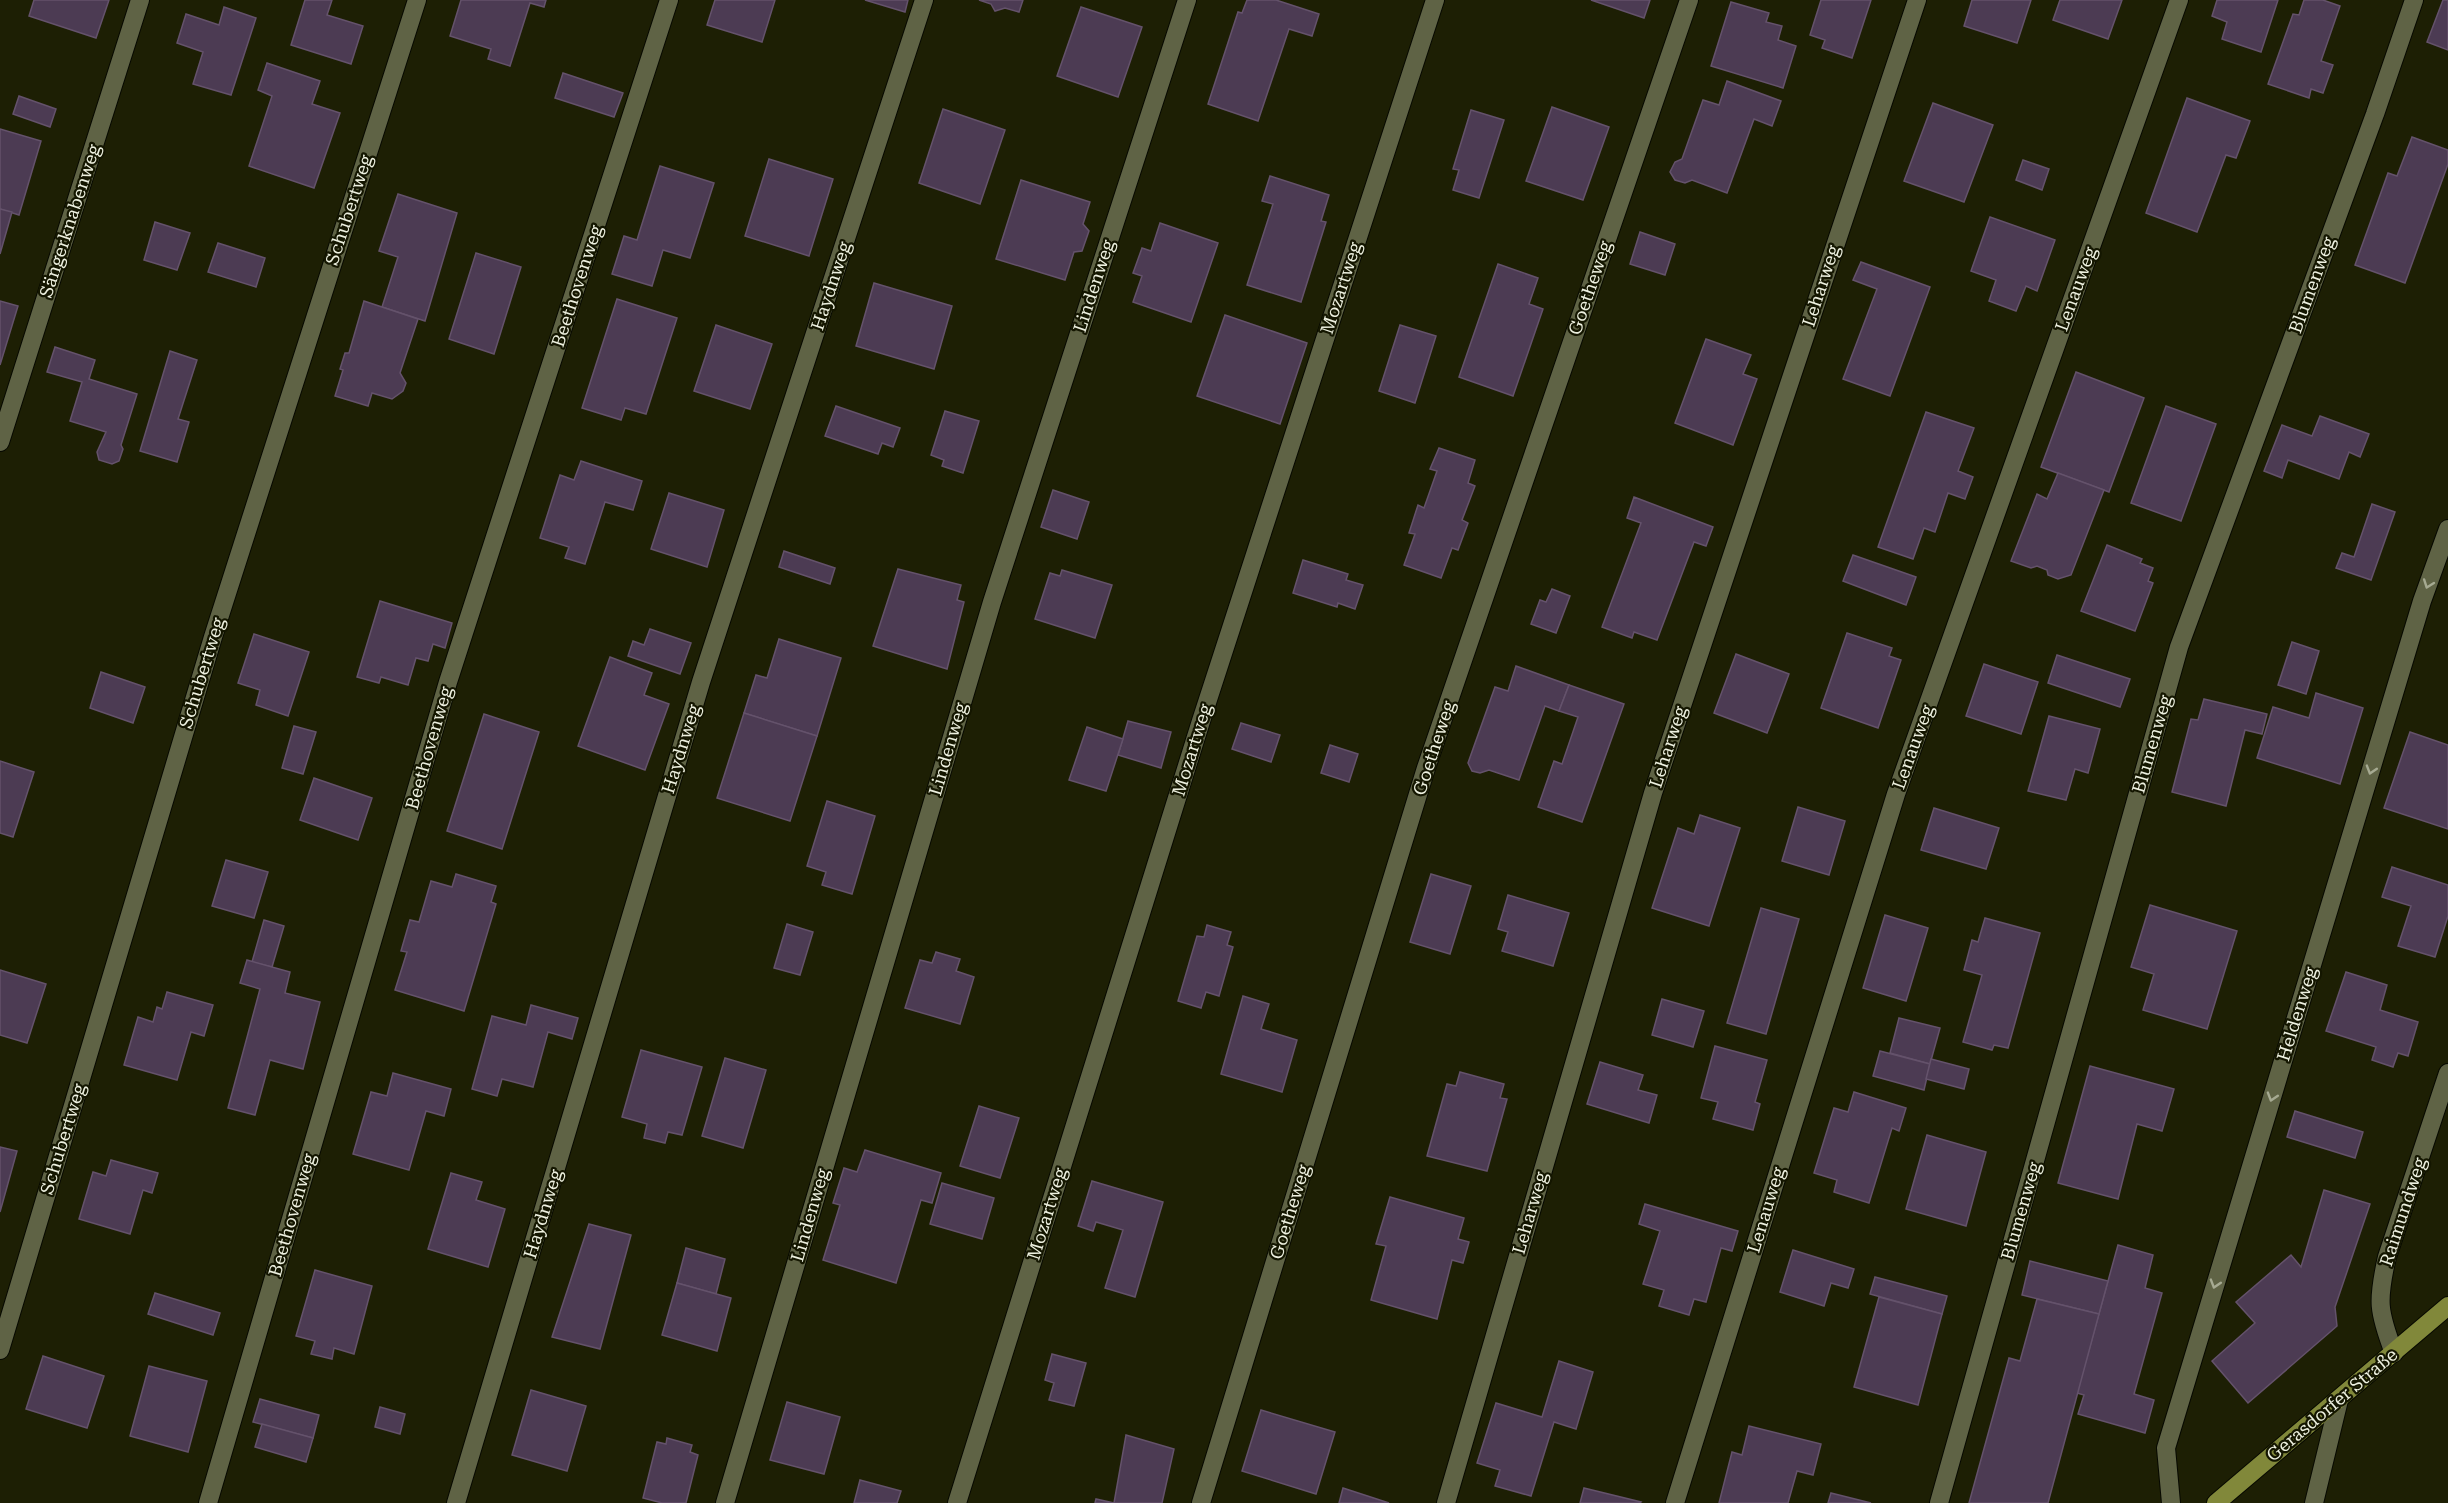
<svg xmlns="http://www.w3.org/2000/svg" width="2448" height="1503" font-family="'Roboto Serif',serif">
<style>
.building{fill:#4c3b53;stroke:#64526b;stroke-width:1.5}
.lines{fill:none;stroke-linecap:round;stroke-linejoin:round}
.minor-casing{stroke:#070900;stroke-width:20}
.major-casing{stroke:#070900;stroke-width:20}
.minor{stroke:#5f6345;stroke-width:18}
.major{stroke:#81883a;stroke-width:18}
.oneway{stroke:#a6aa92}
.labels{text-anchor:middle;stroke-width:4.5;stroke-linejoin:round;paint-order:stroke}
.street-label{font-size:18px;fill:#edf0df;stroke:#141600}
</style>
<rect width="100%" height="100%" fill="#1d1f04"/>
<g class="building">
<polygon points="34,0 109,0 96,38 29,16"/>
<polygon points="305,0 332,0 327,15 363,26 351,64 291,45"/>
<polygon points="461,0 546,0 544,7 530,3 510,66 488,59 491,49 450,36"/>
<polygon points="715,0 775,0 762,42 707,25"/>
<polygon points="865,0 908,0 905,12"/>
<polygon points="979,0 1023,0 1019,12 1005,8 995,11 991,4"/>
<polygon points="1247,0 1276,0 1319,14 1312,36 1289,29 1258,121 1208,104 1238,12 1242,13"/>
<polygon points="1591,0 1650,0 1644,18"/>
<polygon points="1821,0 1871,0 1852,58 1822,48 1825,40 1810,35"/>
<polygon points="1972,0 2031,0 2017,43 1964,26"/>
<polygon points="2060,0 2122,0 2108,39 2053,20"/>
<polygon points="2217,0 2278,0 2261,52 2222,39 2227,22 2212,16"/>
<polygon points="2304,0 2323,0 2340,6 2321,61 2333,65 2323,93 2311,89 2309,98 2268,84 2293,14 2299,15"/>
<polygon points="2443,0 2448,0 2448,50 2427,42"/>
<polygon points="1731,2 1769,13 1766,22 1782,26 1778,40 1796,46 1783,88 1711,66"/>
<polygon points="224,7 256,18 231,95 193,84 203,52 177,43 186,14 219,25"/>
<polygon points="1081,7 1142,27 1118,97 1057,76"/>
<polygon points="267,63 320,81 312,104 340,113 314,188 249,166 272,96 258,90"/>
<polygon points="563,73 623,93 614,117 555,98"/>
<polygon points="1727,81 1781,101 1772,126 1754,119 1727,193 1692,180 1685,183 1675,180 1670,172 1675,162 1682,159 1703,100 1719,105"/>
<polygon points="19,96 56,109 50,127 13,114"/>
<polygon points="2187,98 2250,121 2236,158 2226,155 2197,232 2146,213"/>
<polygon points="1933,103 1993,125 1964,202 1904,181"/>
<polygon points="1552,107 1609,127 1583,200 1526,181"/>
<polygon points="943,109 1005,130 980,204 919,183"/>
<polygon points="1471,110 1504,120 1479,198 1453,190 1459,170 1453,169"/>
<polygon points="0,129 41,141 19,215 0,209"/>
<polygon points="2412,137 2448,150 2448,164 2405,283 2355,265 2388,173 2397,176"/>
<polygon points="769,159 833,179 809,256 745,236"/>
<polygon points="2023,160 2049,169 2042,190 2016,180"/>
<polygon points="660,166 714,183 690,258 663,250 652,286 612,274 624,236 637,240"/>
<polygon points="1270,176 1329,195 1321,221 1326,222 1301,302 1247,285 1273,204 1262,201"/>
<polygon points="1021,180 1090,202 1083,224 1089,231 1082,251 1074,252 1065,280 996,259"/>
<polygon points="398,194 457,213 425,321 382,307 398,257 379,251"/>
<polygon points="0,209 12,212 0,254"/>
<polygon points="1990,217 2055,240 2037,291 2026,286 2016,311 1989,301 1996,280 1971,271"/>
<polygon points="155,222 190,233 177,270 144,260"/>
<polygon points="1160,223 1218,243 1191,322 1133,302 1142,276 1133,273 1142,248 1151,251"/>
<polygon points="1640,232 1675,244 1665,275 1630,264"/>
<polygon points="218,243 265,258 256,287 208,272"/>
<polygon points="476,253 521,267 494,354 449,339"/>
<polygon points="1861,262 1930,287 1890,396 1843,379 1877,289 1853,280"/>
<polygon points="1498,264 1538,278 1529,304 1543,309 1513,396 1459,377"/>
<polygon points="874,283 952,306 934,369 856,346"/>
<polygon points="617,299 677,318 646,414 625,408 621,420 582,408"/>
<polygon points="0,301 18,306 0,365"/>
<polygon points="364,301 418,319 400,373 406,383 403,391 392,399 372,393 368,406 335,396 343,370 340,369 345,353 349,353"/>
<polygon points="1225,315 1307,343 1280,424 1197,396"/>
<polygon points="716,325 772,344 750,409 694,391"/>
<polygon points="1400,325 1436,336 1415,403 1379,391"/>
<polygon points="1706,339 1751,355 1743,374 1757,379 1733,445 1675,423"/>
<polygon points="55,347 95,360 89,379 137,394 121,445 123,449 119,461 112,464 99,460 97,452 106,432 70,421 82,382 47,372"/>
<polygon points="170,351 197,360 178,419 189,422 177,462 140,451"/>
<polygon points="2076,372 2144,398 2109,492 2041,467"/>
<polygon points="836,406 900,428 893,447 882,443 878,454 825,436"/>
<polygon points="2166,406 2216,424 2181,521 2131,503"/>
<polygon points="945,411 979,421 963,473 942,466 944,460 931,455"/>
<polygon points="1926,412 1974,428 1958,471 1973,477 1965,499 1948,493 1935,532 1924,528 1913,559 1878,547"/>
<polygon points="2320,416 2369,434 2360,457 2349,452 2339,479 2288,460 2282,478 2264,471 2282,425 2312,436"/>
<polygon points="1439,448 1475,460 1468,483 1475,486 1462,520 1468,523 1458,550 1452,548 1441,578 1404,565 1415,534 1409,533 1418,505 1424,508 1437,471 1430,469"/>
<polygon points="581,461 642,481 633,510 605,502 585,564 565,558 569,547 540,538 560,475 574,480"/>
<polygon points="2058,473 2104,490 2071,575 2058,579 2048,575 2047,570 2037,566 2031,568 2011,561 2037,494 2047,499"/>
<polygon points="1053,490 1089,502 1077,539 1041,527"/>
<polygon points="669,493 724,510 707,567 651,549"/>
<polygon points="1634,497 1713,527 1706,546 1694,542 1657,640 1634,632 1632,638 1602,627 1641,523 1627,518"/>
<polygon points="2372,504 2395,512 2371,580 2336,568 2342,553 2354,557"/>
<polygon points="2107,545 2142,559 2140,563 2153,568 2148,581 2153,583 2135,631 2081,611"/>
<polygon points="784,551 835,568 830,584 779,567"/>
<polygon points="1853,555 1916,577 1906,605 1843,581"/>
<polygon points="1303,560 1348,574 1346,580 1363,585 1355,609 1338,603 1337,607 1293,593"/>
<polygon points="898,569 961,585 957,600 964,602 947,669 873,646"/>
<polygon points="1062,570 1112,585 1095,638 1035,619 1050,573 1060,576"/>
<polygon points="1552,589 1570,596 1556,633 1531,624 1540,600 1546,602"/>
<polygon points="380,601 452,623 445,648 433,644 428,661 416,658 408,685 381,677 379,683 357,677"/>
<polygon points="650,629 691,643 680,674 628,656 633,641 644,645"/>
<polygon points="1847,633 1892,648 1889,656 1901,660 1878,728 1821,708"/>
<polygon points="254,634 309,652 288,716 256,705 260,690 238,683"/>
<polygon points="779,639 841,658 817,736 744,713 756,675 767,678"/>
<polygon points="2292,642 2319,651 2306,694 2278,685"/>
<polygon points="1736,654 1789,674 1767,733 1714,713"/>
<polygon points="2057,655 2130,679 2120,707 2048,683"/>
<polygon points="610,657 652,673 644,695 669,704 645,770 578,746"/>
<polygon points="1984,664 2038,682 2021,734 1966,716"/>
<polygon points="1516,666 1569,685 1559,711 1545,706 1519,780 1489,770 1480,773 1472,771 1468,763 1495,687 1508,691"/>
<polygon points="101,672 145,687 133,723 90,708"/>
<polygon points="1569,685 1624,704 1582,822 1538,807 1554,761 1562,764 1578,717 1559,711"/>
<polygon points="2316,693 2363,708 2340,784 2257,758 2273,707 2309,718"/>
<polygon points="2204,699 2267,714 2262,734 2245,730 2226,806 2172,792 2191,719 2198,720"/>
<polygon points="744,713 817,736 790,821 717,798"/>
<polygon points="484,714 539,732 502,849 447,831"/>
<polygon points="2049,716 2100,729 2088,773 2075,769 2066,800 2028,791"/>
<polygon points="1128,721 1171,732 1161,768 1118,755"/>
<polygon points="1241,723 1280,735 1271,762 1232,749"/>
<polygon points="294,726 316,732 303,774 282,768"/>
<polygon points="1087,727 1123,739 1106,791 1069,780"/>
<polygon points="2410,732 2448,745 2448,829 2384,808"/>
<polygon points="1330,745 1358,754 1349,782 1321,773"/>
<polygon points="0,761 34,772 13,837 0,833"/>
<polygon points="314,778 372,798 358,840 300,820"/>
<polygon points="827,801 875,816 852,894 822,885 826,872 807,866"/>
<polygon points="1798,807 1845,821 1829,875 1782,861"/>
<polygon points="1934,808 1999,828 1986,869 1921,850"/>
<polygon points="1700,815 1740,828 1709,926 1652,908 1678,828 1694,834"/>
<polygon points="226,860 268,872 254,918 212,906"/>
<polygon points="2392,867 2448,885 2448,916 2435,957 2398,946 2411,906 2382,897"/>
<polygon points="456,874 496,886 491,902 496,904 464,1011 395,990 407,952 401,951 410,920 419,922 431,881 452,887"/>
<polygon points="1431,874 1471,886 1450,954 1410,942"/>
<polygon points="1508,895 1569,913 1553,966 1502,951 1508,932 1498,929"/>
<polygon points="2150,905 2237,931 2207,1029 2143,1010 2154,974 2131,967"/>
<polygon points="1761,908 1799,919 1766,1034 1727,1023"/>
<polygon points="1885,915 1928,928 1906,1001 1863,988"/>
<polygon points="1985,918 2040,933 2008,1048 1994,1045 1992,1050 1963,1042 1982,975 1964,970 1972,940 1978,942"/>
<polygon points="264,920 284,926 272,967 252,962"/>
<polygon points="787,924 813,932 800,975 774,968"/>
<polygon points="1207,925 1231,932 1227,945 1233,947 1219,996 1206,992 1201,1008 1178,1001 1197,936 1204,937"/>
<polygon points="936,952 960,959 956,971 974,977 960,1024 905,1008 920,960 932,963"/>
<polygon points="247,960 290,972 285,993 320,1002 303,1069 270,1060 255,1115 228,1108 260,989 240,983"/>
<polygon points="0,970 46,984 27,1043 0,1035"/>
<polygon points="2346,972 2387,985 2380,1010 2418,1022 2408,1056 2398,1053 2393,1067 2372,1060 2376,1047 2326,1031"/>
<polygon points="167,992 213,1005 204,1036 191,1032 177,1080 124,1065 138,1017 153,1022 157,1007 162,1009"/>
<polygon points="1243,996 1269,1004 1261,1029 1297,1040 1282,1092 1221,1074"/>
<polygon points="1662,999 1704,1011 1693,1047 1652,1035"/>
<polygon points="531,1005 578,1018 572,1039 548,1032 533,1087 502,1079 497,1096 472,1089 492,1016 526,1025"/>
<polygon points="1899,1018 1940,1028 1930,1064 1890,1053"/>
<polygon points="1715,1046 1767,1060 1755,1102 1760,1104 1753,1130 1713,1119 1718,1102 1701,1098"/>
<polygon points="641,1050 702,1067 682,1135 668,1132 665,1143 644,1138 647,1124 622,1117"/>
<polygon points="1880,1051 1930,1064 1924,1090 1873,1076"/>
<polygon points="725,1058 766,1070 743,1148 702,1136"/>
<polygon points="1931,1059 1969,1069 1964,1089 1926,1079"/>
<polygon points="1600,1062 1643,1075 1638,1090 1657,1095 1649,1123 1587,1104"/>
<polygon points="2090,1066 2174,1089 2162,1131 2137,1124 2118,1199 2058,1183"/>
<polygon points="1460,1072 1504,1084 1500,1098 1507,1099 1487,1171 1427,1156 1447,1084 1456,1086"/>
<polygon points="393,1073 451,1089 444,1116 426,1111 409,1170 353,1154 371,1092 387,1096"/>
<polygon points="1854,1092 1906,1108 1899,1131 1892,1128 1869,1203 1834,1192 1837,1180 1814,1173 1834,1108 1848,1112"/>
<polygon points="979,1106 1019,1118 1000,1178 960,1166"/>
<polygon points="2295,1111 2363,1132 2355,1158 2287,1137"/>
<polygon points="1927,1135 1986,1152 1966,1226 1906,1209"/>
<polygon points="0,1147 17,1151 0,1212"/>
<polygon points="865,1150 941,1173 932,1203 921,1200 896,1283 823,1260 840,1205 833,1203 844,1168 857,1172"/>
<polygon points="111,1160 158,1173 152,1193 143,1190 130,1234 79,1219 93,1172 106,1176"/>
<polygon points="451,1173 482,1182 476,1200 505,1209 488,1267 428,1249"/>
<polygon points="1092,1181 1163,1202 1135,1297 1105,1288 1123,1230 1096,1222 1093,1231 1078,1226"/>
<polygon points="942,1183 994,1198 982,1239 930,1224"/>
<polygon points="2324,1190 2370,1204 2335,1307 2337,1326 2248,1403 2212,1361 2255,1323 2236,1302 2291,1255 2301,1267"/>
<polygon points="1390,1197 1464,1218 1458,1239 1469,1242 1463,1263 1452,1260 1437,1319 1371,1300 1386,1246 1376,1244"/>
<polygon points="1645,1204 1738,1231 1732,1251 1721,1248 1706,1302 1694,1299 1689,1315 1659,1306 1664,1290 1643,1284 1660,1231 1639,1224"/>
<polygon points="589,1224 631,1235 600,1349 552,1337"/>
<polygon points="2118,1245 2153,1255 2145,1288 2162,1293 2134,1394 2154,1400 2145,1433 2078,1414 2084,1395 2077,1393"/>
<polygon points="686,1248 725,1259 716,1294 677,1283"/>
<polygon points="1793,1250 1854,1269 1848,1288 1831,1283 1824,1306 1780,1292"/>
<polygon points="2030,1261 2108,1281 2099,1314 2022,1295"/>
<polygon points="315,1270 372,1286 354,1354 334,1348 332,1359 311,1354 315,1341 296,1336"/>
<polygon points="1875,1277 1947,1296 1942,1314 1870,1294"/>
<polygon points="677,1283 731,1298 717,1351 662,1335"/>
<polygon points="155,1293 220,1313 213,1335 148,1314"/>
<polygon points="1879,1297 1942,1314 1918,1405 1854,1387"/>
<polygon points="2037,1299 2099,1314 2048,1503 1969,1503 2009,1358 2020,1361"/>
<polygon points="1052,1354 1086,1363 1074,1406 1049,1400 1054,1383 1045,1380"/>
<polygon points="43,1356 104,1376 87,1428 26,1409"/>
<polygon points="1559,1361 1593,1372 1576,1429 1554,1422 1531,1496 1495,1486 1500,1470 1477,1463 1496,1403 1542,1417"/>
<polygon points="149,1366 207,1381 188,1452 130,1436"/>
<polygon points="531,1390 586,1406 567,1471 512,1455"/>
<polygon points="260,1399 319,1415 313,1438 253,1422"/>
<polygon points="787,1402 840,1417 824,1474 770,1460"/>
<polygon points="380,1407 405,1414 400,1434 375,1427"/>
<polygon points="1261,1410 1335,1432 1316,1494 1242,1471"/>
<polygon points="262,1424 313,1438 306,1462 255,1447"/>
<polygon points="1749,1426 1821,1444 1813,1475 1797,1471 1788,1503 1719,1503 1732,1452 1742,1455"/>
<polygon points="1126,1435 1174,1449 1162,1503 1095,1503 1096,1499 1114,1503"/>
<polygon points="667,1438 692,1445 690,1452 698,1455 686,1503 662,1503 643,1498 657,1442 666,1444"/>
<polygon points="860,1480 901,1491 897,1503 854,1503"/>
<polygon points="1343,1488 1389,1503 1339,1503"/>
<polygon points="1584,1488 1641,1502 1640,1503 1580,1503"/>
<polygon points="1831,1493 1871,1503 1828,1503"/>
</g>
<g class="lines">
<defs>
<g id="minor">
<polyline points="0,442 140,0"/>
<polyline points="0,1350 213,637 417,0"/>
<path d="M 2394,1353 C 2378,1311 2377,1301 2387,1257 L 2448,1073"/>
<polyline points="208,1503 448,682 669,0"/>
<polyline points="456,1503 701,682 924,0"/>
<polyline points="725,1503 992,602 1187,0"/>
<polyline points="957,1503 1201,721 1435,0"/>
<polyline points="1201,1503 1426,768 1689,0"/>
<polyline points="1446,1503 1653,793 1917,0"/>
<polyline points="1675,1503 1896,794 2179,0"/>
<polyline points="1939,1503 2179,647 2375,114 2414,0"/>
<polyline points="2171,1503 2166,1448 2422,601 2448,529"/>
<polyline points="2314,1503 2339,1400"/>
</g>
<polyline id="major" points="2216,1503 2448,1306"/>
</defs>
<use href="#minor" class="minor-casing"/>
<use href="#major" class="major-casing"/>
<use href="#minor" class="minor"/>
<use href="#major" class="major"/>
</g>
<defs><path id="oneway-chevron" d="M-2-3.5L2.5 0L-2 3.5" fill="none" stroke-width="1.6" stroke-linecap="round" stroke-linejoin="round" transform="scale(1.5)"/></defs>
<g class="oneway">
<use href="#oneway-chevron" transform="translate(2428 584) rotate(110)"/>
<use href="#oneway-chevron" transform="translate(2371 770) rotate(107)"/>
<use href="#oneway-chevron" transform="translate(2272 1097) rotate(107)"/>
<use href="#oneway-chevron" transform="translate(2215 1284) rotate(107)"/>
</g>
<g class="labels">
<g class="street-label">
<text transform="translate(349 210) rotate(-72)" y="6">Schubertweg</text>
<text transform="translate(70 221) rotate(-72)" y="6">Sängerknabenweg</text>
<text transform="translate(2312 285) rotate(-70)" y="6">Blumenweg</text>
<text transform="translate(577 286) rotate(-72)" y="6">Beethovenweg</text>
<text transform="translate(831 286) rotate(-72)" y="6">Haydnweg</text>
<text transform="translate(1094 286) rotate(-72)" y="6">Lindenweg</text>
<text transform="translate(1821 286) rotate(-72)" y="6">Leharweg</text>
<text transform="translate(1341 288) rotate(-72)" y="6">Mozartweg</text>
<text transform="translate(1590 288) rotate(-71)" y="6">Goetheweg</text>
<text transform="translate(2076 289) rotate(-70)" y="6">Lenauweg</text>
<text transform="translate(202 673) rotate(-73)" y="6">Schubertweg</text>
<text transform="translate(2152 744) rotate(-74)" y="6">Blumenweg</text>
<text transform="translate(1668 747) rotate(-72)" y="6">Leharweg</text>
<text transform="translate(1913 747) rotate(-70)" y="6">Lenauweg</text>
<text transform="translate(429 748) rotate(-74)" y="6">Beethovenweg</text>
<text transform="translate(1434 748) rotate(-72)" y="6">Goetheweg</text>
<text transform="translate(681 749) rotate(-73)" y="6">Haydnweg</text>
<text transform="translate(948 749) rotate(-74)" y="6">Lindenweg</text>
<text transform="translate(1192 750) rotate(-73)" y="6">Mozartweg</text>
<text transform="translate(2297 1014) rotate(-73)" y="6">Heldenweg</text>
<text transform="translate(63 1139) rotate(-73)" y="6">Schubertweg</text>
<text transform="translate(1766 1210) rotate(-73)" y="6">Lenauweg</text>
<text transform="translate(2021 1211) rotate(-74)" y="6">Blumenweg</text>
<text transform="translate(1290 1212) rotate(-73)" y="6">Goetheweg</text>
<text transform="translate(2403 1212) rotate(-72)" y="6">Raimundweg</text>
<text transform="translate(1530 1213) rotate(-74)" y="6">Leharweg</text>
<text transform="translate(543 1214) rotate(-73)" y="6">Haydnweg</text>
<text transform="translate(1047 1214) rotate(-73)" y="6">Mozartweg</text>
<text transform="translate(292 1215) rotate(-74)" y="6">Beethovenweg</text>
<text transform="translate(810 1215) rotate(-74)" y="6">Lindenweg</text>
<text transform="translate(2332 1405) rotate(-40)" y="6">Gerasdorfer Straße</text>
</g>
</g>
</svg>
